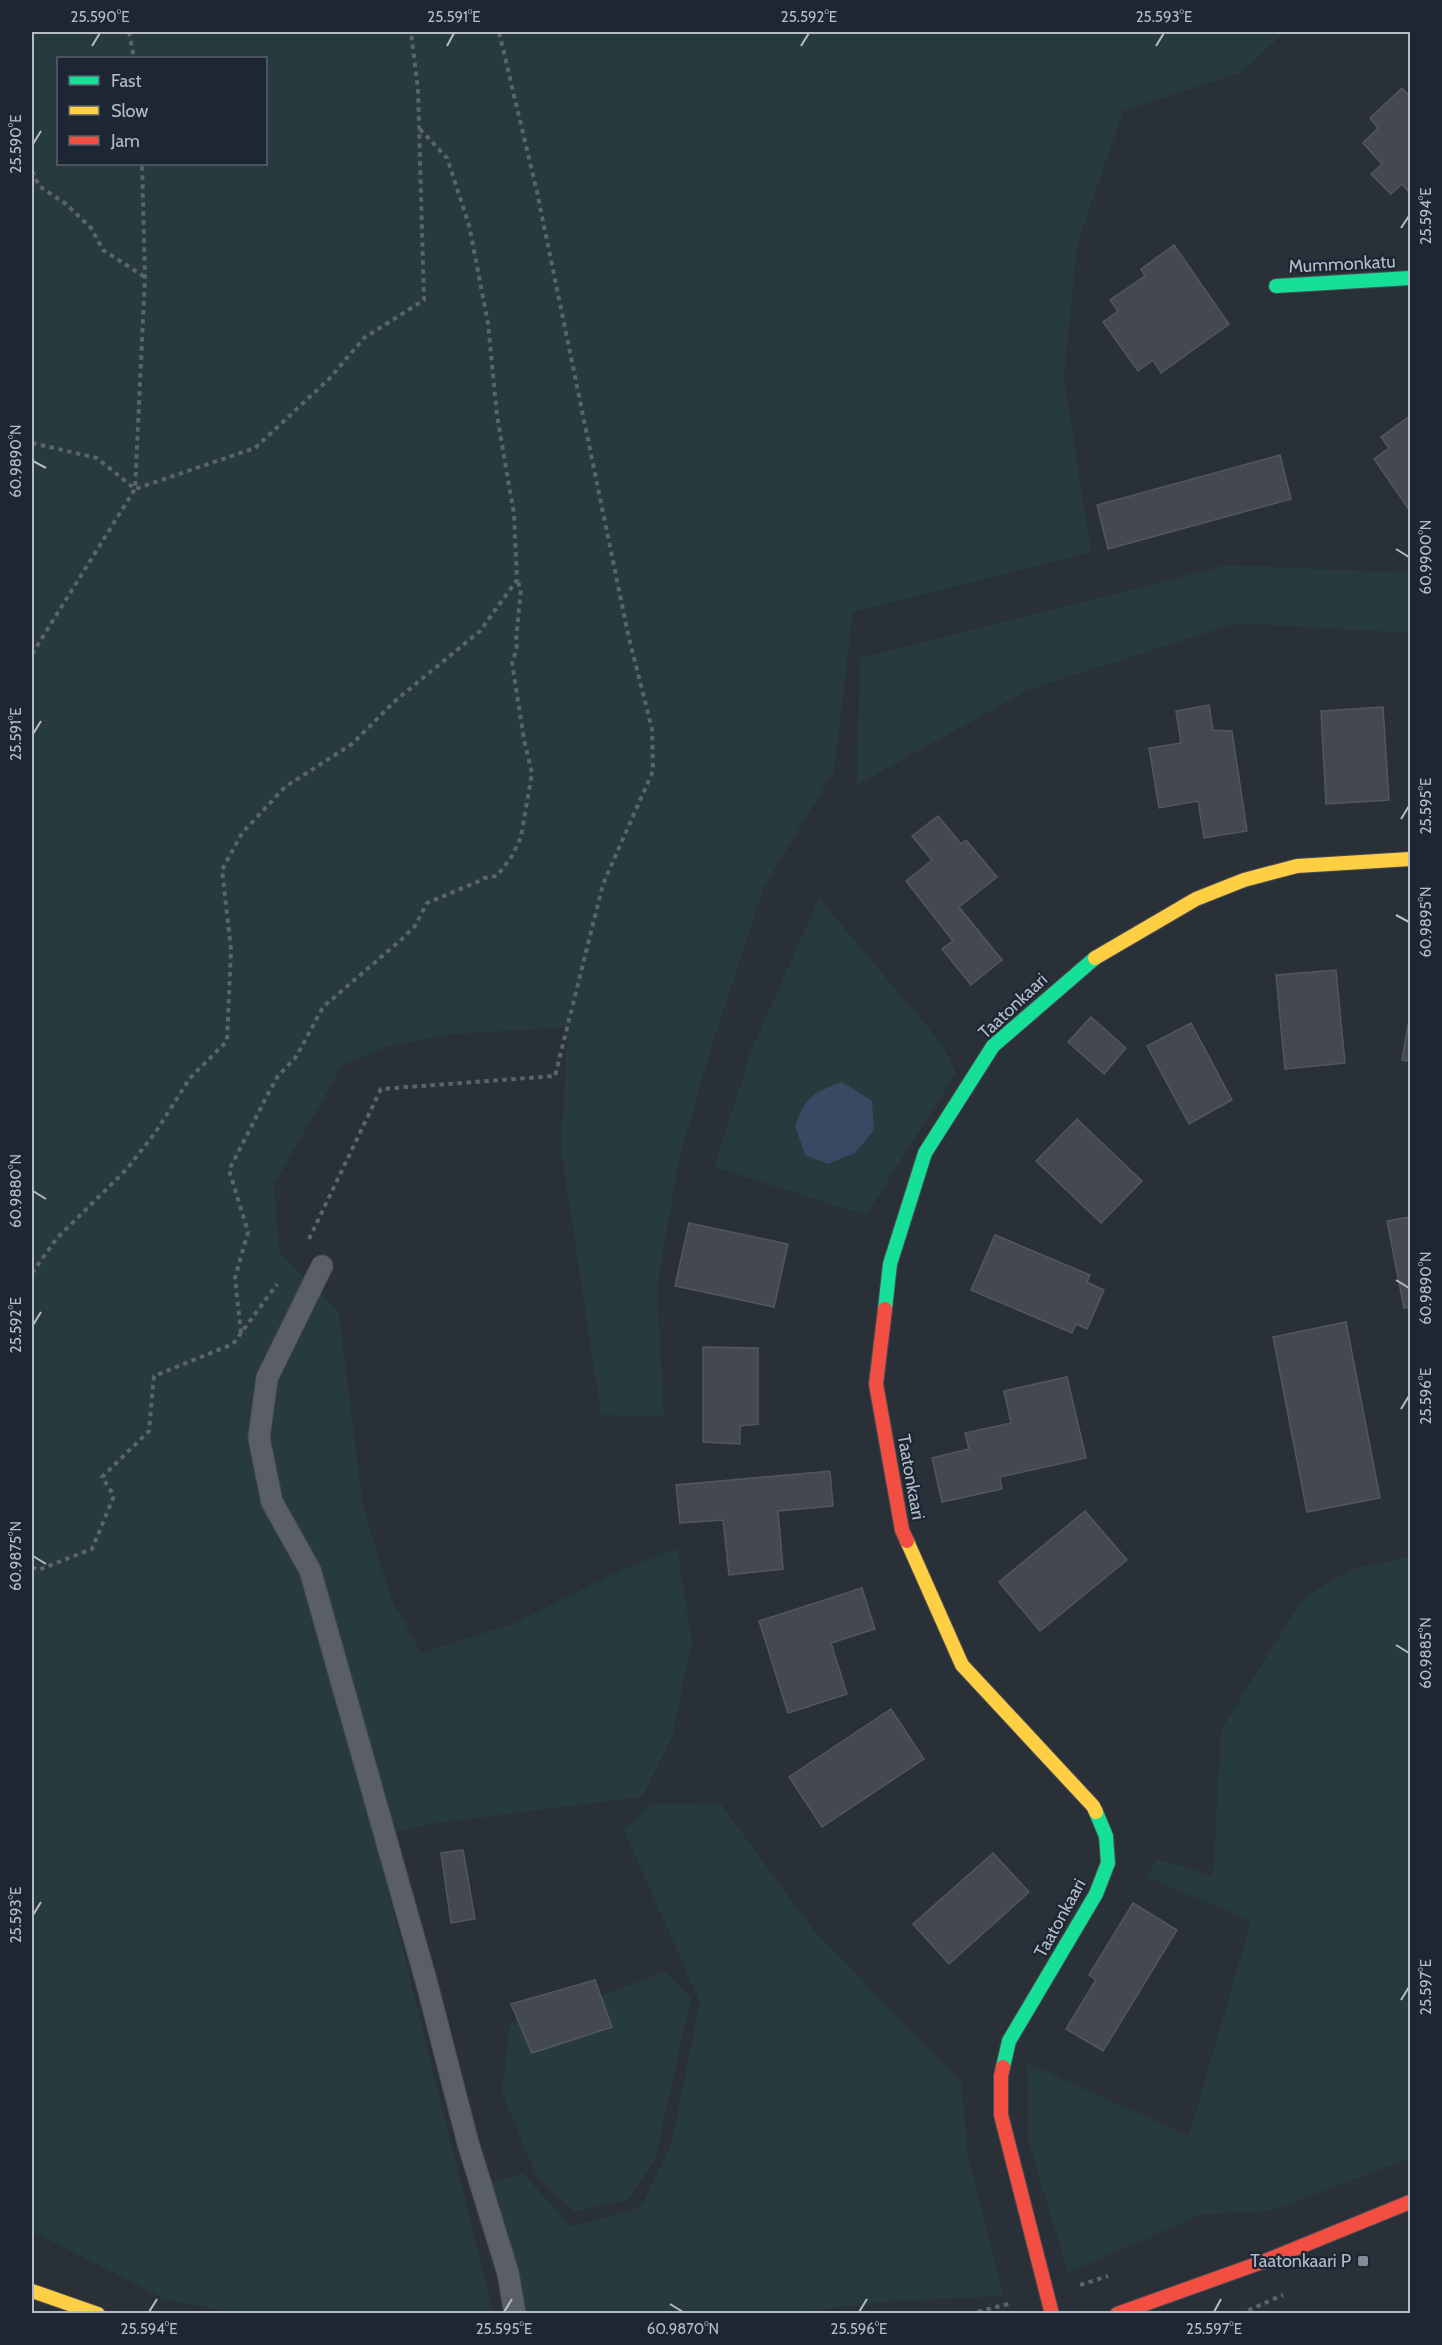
<svg xmlns="http://www.w3.org/2000/svg" width="1442" height="2345" font-family="Cabin,sans-serif">
<style>
.green{fill:#273a3e;fill-rule:evenodd}
.water{fill:#384963}
.building{fill:#444950;stroke:#52575f;stroke-width:1.5}
.lines{fill:none;stroke-linecap:round;stroke-linejoin:round}
.lane-casing{stroke:#484c53;stroke-width:23}
.fast-casing{stroke:#484c53;stroke-width:16}
.slow-casing{stroke:#484c53;stroke-width:16}
.jam-casing{stroke:#484c53;stroke-width:16}
.path{stroke:#5d636a;stroke-width:4;stroke-dasharray:4.5 4.5;stroke-linecap:butt}
.lane{stroke:#5a5e66;stroke-width:21}
.fast{stroke:#16e098;stroke-width:14}
.slow{stroke:#ffcf43;stroke-width:14}
.jam{stroke:#f24e42;stroke-width:14}
.ticks{fill:none;stroke:#b4bcc9;stroke-width:2}
.poi-dot{fill:#848b96;stroke:#1d2633;stroke-width:2}
.labels{text-anchor:middle;stroke-width:4.5;stroke-linejoin:round;paint-order:stroke}
.street-label{font-size:18px;fill:#b4bcc9;stroke:#1d2633}
.poi-label{font-size:18px;fill:#b4bcc9;stroke:#1d2633;text-anchor:end}
.neatline{fill:none;stroke:#b4bcc9;stroke-width:2}
.ticks-label{font-size:15px;text-anchor:middle;fill:#b4bcc9}
</style>
<rect width="100%" height="100%" fill="#2a3038"/>
<g class="green">
<path d="M 32,32 L 1285,32 L 1240,73 L 1123,111 L 1077,245 L 1064,378 L 1091,552 L 853,612 L 834,771 L 764,887 L 708,1058 L 678,1165 L 657,1289 L 664,1416 L 601,1415 L 561,1148 L 568,1027 L 453,1034 L 386,1047 L 343,1065 L 274,1184 L 279,1251 L 339,1313 L 363,1507 L 392,1600 L 421,1653 L 515,1623 L 626,1568 L 677,1548 L 692,1641 L 672,1737 L 642,1797 L 436,1823 L 375,1837 L 493,2313 L 236,2313 L 165,2299 L 32,2231 ZM 58,58 L 266,58 L 266,164 L 58,164 Z"/>
<polygon points="1227,565 1410,573 1410,633 1236,623 1028,690 857,785 860,658"/>
<polygon points="819,898 941,1043 956,1073 866,1215 714,1167 752,1049"/>
<polygon points="1410,1556 1410,2158 1270,2211 1202,2214 1068,2273 1028,2140 1027,2063 1189,2136 1251,1921 1147,1877 1157,1859 1213,1876 1221,1730 1303,1598 1349,1570"/>
<polygon points="720,1803 814,1931 961,2082 968,2156 1004,2296 890,2301 785,2314 508,2313 476,2187 523,2173 571,2227 641,2207 671,2145 700,2002 624,1830 651,1804"/>
<polygon points="665,1971 691,1998 655,2160 628,2200 574,2212 537,2177 502,2093 510,2023 579,2005"/>
</g>
<path class="water" d="M 842,1082 L 872,1101 L 874,1130 L 855,1153 L 828,1164 L 805,1155 L 795,1125 C 808,1094 812,1094 842,1082 Z"/>
<g class="building">
<polygon points="1402,88 1410,97 1410,193 1402,184 1391,194 1371,174 1382,164 1363,143 1378,128 1370,118"/>
<polygon points="1174,245 1229,324 1161,373 1153,360 1138,371 1103,322 1118,311 1110,300 1145,276 1141,269"/>
<polygon points="1410,416 1410,507 1408,508 1374,459 1389,448 1381,437"/>
<polygon points="1280,455 1291,499 1108,549 1097,505"/>
<polygon points="1209,705 1213,730 1232,731 1247,831 1204,838 1198,801 1159,808 1149,748 1181,743 1176,711"/>
<polygon points="1383,707 1389,800 1326,804 1321,711"/>
<polygon points="938,816 961,844 966,840 997,877 959,907 1002,960 971,985 942,949 953,941 906,881 932,860 912,836"/>
<polygon points="1336,970 1345,1063 1285,1069 1276,975"/>
<polygon points="1410,1014 1410,1061 1402,1060"/>
<polygon points="1091,1017 1126,1048 1104,1074 1068,1042"/>
<polygon points="1191,1023 1232,1100 1189,1124 1147,1046"/>
<polygon points="1077,1119 1142,1181 1101,1223 1036,1161"/>
<polygon points="1410,1217 1410,1307 1404,1308 1387,1221"/>
<polygon points="689,1223 788,1244 774,1307 675,1286"/>
<polygon points="995,1235 1090,1275 1087,1282 1104,1290 1087,1329 1076,1324 1072,1333 971,1290"/>
<polygon points="1346,1322 1380,1498 1307,1512 1273,1337"/>
<polygon points="703,1347 758,1348 758,1424 740,1426 740,1444 703,1442"/>
<polygon points="1067,1377 1086,1458 1000,1477 1002,1489 942,1502 932,1458 969,1449 965,1433 1011,1423 1004,1391"/>
<polygon points="830,1471 833,1506 778,1511 783,1569 729,1575 723,1520 680,1523 676,1485"/>
<polygon points="1085,1511 1127,1560 1040,1631 999,1582"/>
<polygon points="862,1588 875,1629 831,1643 847,1694 788,1713 759,1621"/>
<polygon points="891,1709 924,1759 822,1827 789,1777"/>
<polygon points="463,1850 475,1919 451,1923 441,1853"/>
<polygon points="993,1853 1029,1892 949,1964 913,1924"/>
<polygon points="1133,1903 1177,1930 1103,2051 1066,2029 1096,1980 1089,1975"/>
<polygon points="595,1980 612,2027 532,2053 511,2004"/>
</g>
<g class="lines">
<defs>
<polyline id="lane" points="322,1266 267,1378 259,1438 272,1502 310,1570 427,1984 468,2143 508,2273 515,2314"/>
<g id="fast">
<polyline points="1276,286 1410,278"/>
<polyline points="885,1309 890,1264 925,1153 993,1046 1095,958"/>
<polyline points="1003,2067 1009,2041 1096,1894 1108,1863 1106,1836 1096,1812"/>
</g>
<g id="slow">
<polyline points="1095,958 1196,899 1244,880 1297,866 1410,859"/>
<polyline points="907,1541 962,1665 1093,1806 1096,1812"/>
<polyline points="32,2291 98,2314"/>
</g>
<g id="jam">
<polyline points="885,1309 876,1384 902,1530 907,1541"/>
<polyline points="1003,2067 1001,2076 1001,2115 1052,2314"/>
<polyline points="1117,2314 1265,2261 1410,2202"/>
</g>
</defs>
<use href="#lane" class="lane-casing"/>
<use href="#fast" class="fast-casing"/>
<use href="#slow" class="slow-casing"/>
<use href="#jam" class="jam-casing"/>
<g class="path">
<polyline points="129,32 134,58"/>
<polyline points="32,171 39,186 66,204 91,228 103,250 145,277"/>
<polyline points="32,443 97,458 135,489 255,448 330,378 364,338 424,300 418,90 411,32"/>
<polyline points="32,654 135,489 145,277 142,164"/>
<polyline points="309,1239 381,1089 555,1076 603,884 653,771 652,729 628,634 537,192 499,32"/>
<polyline points="32,1273 57,1238 126,1170 155,1133 190,1078 227,1041 231,949 222,870 242,833 285,787 352,744 395,701 480,631 517,580 514,514 497,416 488,323 469,225 447,158 419,128"/>
<polyline points="241,1333 235,1278 248,1232 229,1170 269,1092 278,1076 296,1057 323,1007 402,939 415,926 427,903 477,882 484,878 497,876 512,856 521,837 532,773 524,740 512,662 517,649 516,640 521,589 517,580"/>
<polyline points="32,1567 38,1570 92,1549 114,1496 102,1477 149,1431 154,1376 233,1344 277,1284"/>
<polyline points="1080,2285 1108,2276"/>
<polyline points="969,2314 1012,2303"/>
<polyline points="1240,2314 1283,2295"/>
</g>
<use href="#lane" class="lane"/>
<use href="#fast" class="fast"/>
<use href="#slow" class="slow"/>
<use href="#jam" class="jam"/>
</g>
<path class="ticks" d="M 92,46 L 100,33M 447,46 L 454,33M 801,46 L 809,33M 1156,46 L 1164,33M 33,144 L 41,131M 1401,228 L 1409,216M 33,461 L 46,468M 1396,549 L 1409,557M 33,734 L 41,721M 1401,819 L 1409,806M 1396,915 L 1409,922M 33,1191 L 46,1199M 1396,1280 L 1409,1288M 33,1325 L 41,1312M 1401,1409 L 1409,1396M 33,1556 L 46,1564M 1396,1645 L 1409,1653M 33,1915 L 41,1902M 1401,2000 L 1409,1987M 670,2304 L 683,2312M 149,2312 L 157,2299M 504,2312 L 512,2299M 859,2312 L 867,2299M 1214,2312 L 1221,2299"/>
<rect class="poi-dot" x="1357" y="2255" width="12" height="12" rx="3"/>
<g class="labels">
<g class="street-label">
<text transform="translate(1342 264) rotate(-3)" y="6">Mummonkatu</text>
<text transform="translate(1013 1006) rotate(-43)" y="6">Taatonkaari</text>
<text transform="translate(911 1477) rotate(80)" y="6">Taatonkaari</text>
<text transform="translate(1060 1918) rotate(-61)" y="6">Taatonkaari</text>
</g>
<g class="poi-label">
<text x="1351" y="2267">Taatonkaari P</text>
</g>
</g>
<rect width="1442" height="2345" fill="none" stroke="#1d2633" stroke-width="66"/>
<rect x="57" y="57" width="210" height="108" fill="#1d2633" stroke="#59626f" stroke-width="1.5"/>
<rect x="69" y="76" width="30" height="9" fill="#16e098" stroke="#59626f" stroke-width="1.5"/>
<text x="111" y="87" font-size="18" fill="#b4bcc9">Fast</text>
<rect x="69" y="106" width="30" height="9" fill="#ffcf43" stroke="#59626f" stroke-width="1.5"/>
<text x="111" y="117" font-size="18" fill="#b4bcc9">Slow</text>
<rect x="69" y="136" width="30" height="9" fill="#f24e42" stroke="#59626f" stroke-width="1.5"/>
<text x="111" y="147" font-size="18" fill="#b4bcc9">Jam</text>
<rect x="33" y="33" width="1376" height="2279" class="neatline"/>
<g class="ticks-label">
<text x="100" y="22">25.590°E</text>
<text x="454" y="22">25.591°E</text>
<text x="809" y="22">25.592°E</text>
<text x="1164" y="22">25.593°E</text>
<text transform="translate(16 144) rotate(-90)" y="5">25.590°E</text>
<text transform="translate(1426 216) rotate(-90)" y="5">25.594°E</text>
<text transform="translate(16 461) rotate(-90)" y="5">60.9890°N</text>
<text transform="translate(1426 557) rotate(-90)" y="5">60.9900°N</text>
<text transform="translate(16 734) rotate(-90)" y="5">25.591°E</text>
<text transform="translate(1426 806) rotate(-90)" y="5">25.595°E</text>
<text transform="translate(1426 922) rotate(-90)" y="5">60.9895°N</text>
<text transform="translate(16 1191) rotate(-90)" y="5">60.9880°N</text>
<text transform="translate(1426 1288) rotate(-90)" y="5">60.9890°N</text>
<text transform="translate(16 1325) rotate(-90)" y="5">25.592°E</text>
<text transform="translate(1426 1396) rotate(-90)" y="5">25.596°E</text>
<text transform="translate(16 1556) rotate(-90)" y="5">60.9875°N</text>
<text transform="translate(1426 1653) rotate(-90)" y="5">60.9885°N</text>
<text transform="translate(16 1915) rotate(-90)" y="5">25.593°E</text>
<text transform="translate(1426 1987) rotate(-90)" y="5">25.597°E</text>
<text x="149" y="2334">25.594°E</text>
<text x="504" y="2334">25.595°E</text>
<text x="683" y="2334">60.9870°N</text>
<text x="859" y="2334">25.596°E</text>
<text x="1214" y="2334">25.597°E</text>
</g>
</svg>
